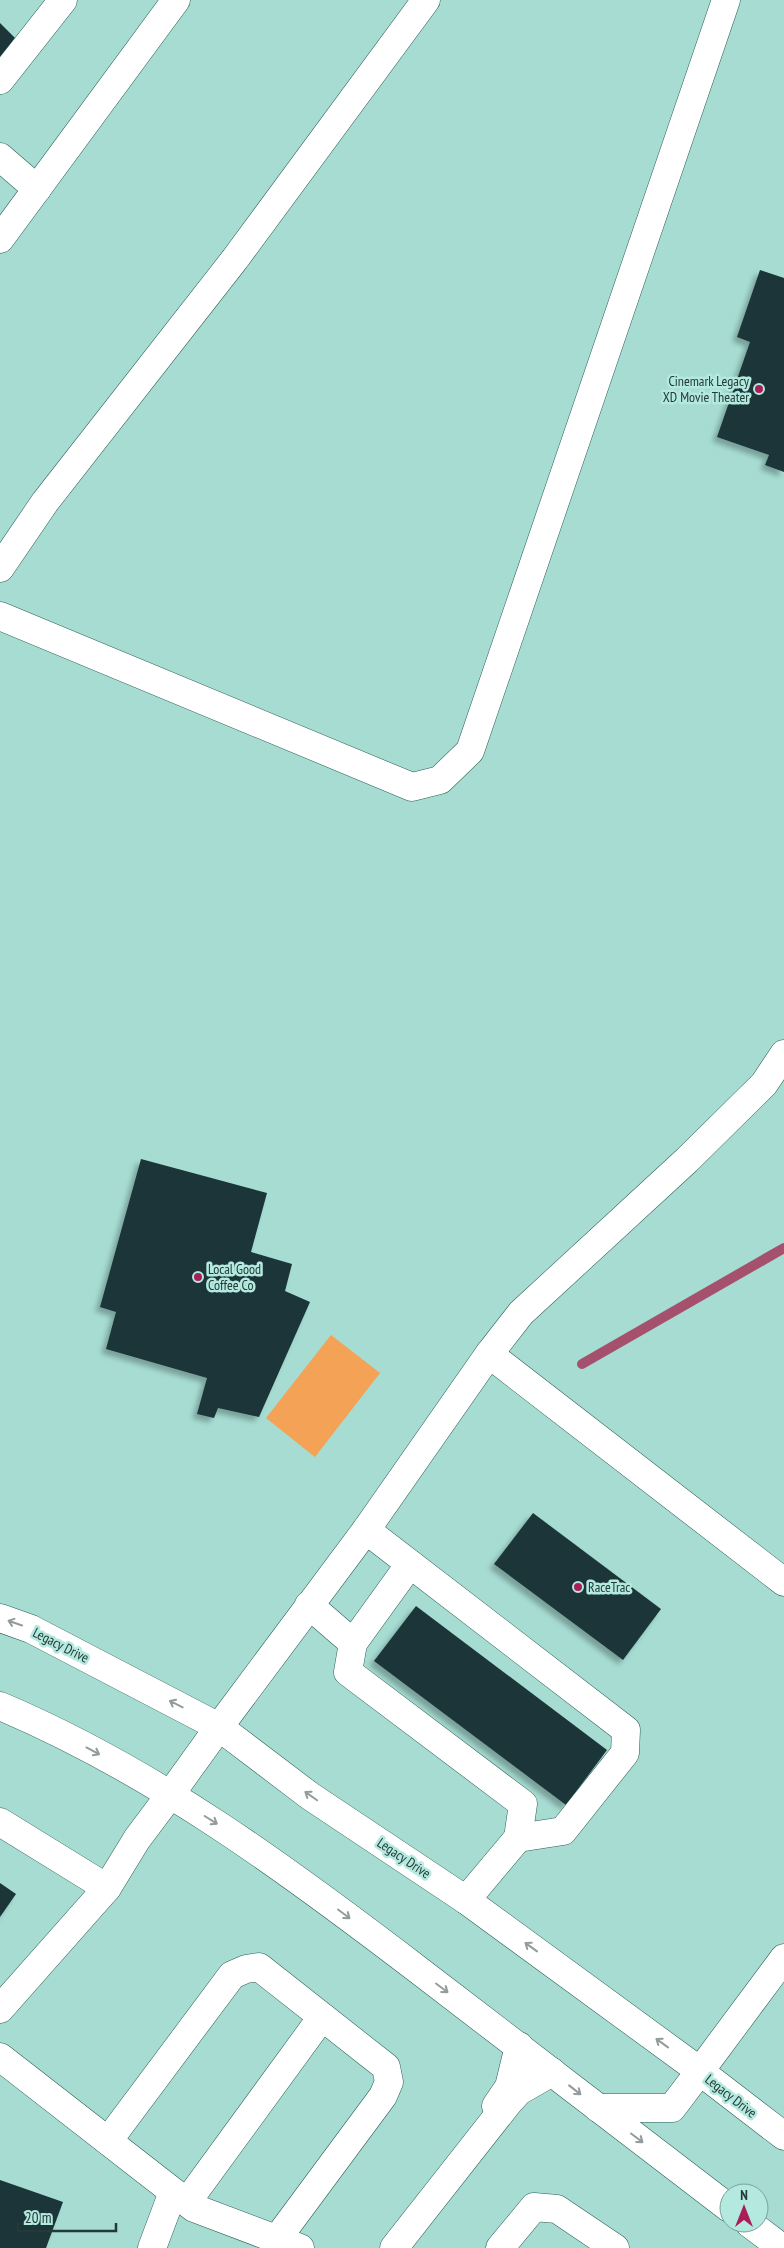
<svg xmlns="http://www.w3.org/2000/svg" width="784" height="2248" font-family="'PT Sans Narrow',sans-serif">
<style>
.green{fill:#f3a256}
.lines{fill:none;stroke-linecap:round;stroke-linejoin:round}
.stream{stroke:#a5506d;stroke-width:10}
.building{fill:#1a3538;filter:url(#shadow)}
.minor-casing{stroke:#2c5f57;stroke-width:29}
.major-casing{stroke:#2c5f57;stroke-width:29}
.minor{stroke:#fff;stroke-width:28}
.major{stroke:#fff;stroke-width:28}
.oneway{stroke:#929c9a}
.poi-dot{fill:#ab1d59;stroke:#b3e9df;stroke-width:2}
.labels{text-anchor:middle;stroke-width:5;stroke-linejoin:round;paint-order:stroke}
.poi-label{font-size:14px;fill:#243a36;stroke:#b3e9df;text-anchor:start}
.street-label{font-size:14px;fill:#243a36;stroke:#b3e9df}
</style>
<defs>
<filter id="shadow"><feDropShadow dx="-4.5" dy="4.5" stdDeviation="2.5" flood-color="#0004"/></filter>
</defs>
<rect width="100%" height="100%" fill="#a6dcd2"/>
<polygon class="green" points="331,1335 380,1373 315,1457 266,1418"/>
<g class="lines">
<polyline class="stream" points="582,1364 784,1248"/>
</g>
<g class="building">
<polygon points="0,23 18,41 0,59"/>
<polygon points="760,270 784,278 784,472 765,465 769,455 717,437 750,342 737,337"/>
<polygon points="141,1159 267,1193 251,1252 292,1264 285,1291 310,1302 259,1417 218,1408 214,1418 197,1414 207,1378 106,1349 116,1312 100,1307"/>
<polygon points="533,1513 661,1609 623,1660 494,1564"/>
<polygon points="416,1606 607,1750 566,1805 374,1661"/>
<polygon points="0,1883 16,1894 0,1917"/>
<polygon points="0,2180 63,2202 46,2248 0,2248"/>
</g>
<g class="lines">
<defs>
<g id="minor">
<polyline points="0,80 63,0"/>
<polyline points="0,157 37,189"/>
<polyline points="0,239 176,0"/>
<polyline points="0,568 45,502 235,259 426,0"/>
<polyline points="0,616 412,787 440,780 470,751 726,0"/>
<polyline points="489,1354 784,1582"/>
<polyline points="366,1530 626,1730 625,1753 563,1831 518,1838 466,1900"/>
<polyline points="309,1605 353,1643 348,1672 523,1804 518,1838"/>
<polyline points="353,1643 410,1564"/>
<polyline points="219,1727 366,1530 489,1354 521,1313 687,1160 764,1084 784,1054"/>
<polyline points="0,1822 107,1888"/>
<polyline points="0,2009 107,1888 137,1839 170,1795"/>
<polyline points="0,2057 194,2208 300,2248"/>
<polyline points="700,2071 784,1958"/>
<polyline points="496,2106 509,2087 519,2046"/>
<polyline points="108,2141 232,1975 246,1969 259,1967 386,2067 389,2082 383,2096 277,2239"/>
<polyline points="187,2202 322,2017"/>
<polyline points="152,2248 173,2192"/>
<polyline points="394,2248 508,2103 519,2091 552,2072"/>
<polyline points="500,2248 534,2207 557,2209 615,2248"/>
</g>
<g id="major">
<polyline points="0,1618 31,1629 219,1727 310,1796 466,1900 693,2066 784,2136"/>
<path d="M 0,1706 C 154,1771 289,1871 421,1972 C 524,2050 626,2130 729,2208"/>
<polyline points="170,1795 219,1727"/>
<polyline points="598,2108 672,2108 700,2071"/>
<polyline points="749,2223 782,2248"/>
</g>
</defs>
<use href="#minor" class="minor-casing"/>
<use href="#major" class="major-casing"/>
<use href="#minor" class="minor"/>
<use href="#major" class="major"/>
</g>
<defs><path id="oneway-shaft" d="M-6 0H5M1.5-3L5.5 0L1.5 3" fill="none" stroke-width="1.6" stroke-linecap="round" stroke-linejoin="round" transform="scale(1.25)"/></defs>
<g class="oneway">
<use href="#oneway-shaft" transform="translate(15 1623) rotate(-161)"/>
<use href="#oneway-shaft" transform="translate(176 1704) rotate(-153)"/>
<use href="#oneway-shaft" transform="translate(93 1751) rotate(28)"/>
<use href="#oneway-shaft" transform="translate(311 1796) rotate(-145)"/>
<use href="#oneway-shaft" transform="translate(211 1820) rotate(32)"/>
<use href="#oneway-shaft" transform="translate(344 1914) rotate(37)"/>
<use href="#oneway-shaft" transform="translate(531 1947) rotate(-144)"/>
<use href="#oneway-shaft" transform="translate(442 1988) rotate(37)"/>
<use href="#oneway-shaft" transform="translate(662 2043) rotate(-144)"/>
<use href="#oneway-shaft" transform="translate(575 2090) rotate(38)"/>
<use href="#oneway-shaft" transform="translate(637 2138) rotate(37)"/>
</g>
<g class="poi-dot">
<circle cx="759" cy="389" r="5"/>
<circle cx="198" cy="1277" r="5"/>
<circle cx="578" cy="1587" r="5"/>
</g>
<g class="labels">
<g class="poi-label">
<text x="749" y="386" text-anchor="end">Cinemark Legacy<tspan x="749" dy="16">XD Movie Theater</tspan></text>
<text x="208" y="1274">Local Good<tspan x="208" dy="16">Coffee Co</tspan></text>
<text x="588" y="1592">RaceTrac</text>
</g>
<g class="street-label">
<text transform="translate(61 1645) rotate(27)" y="5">Legacy Drive</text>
<text transform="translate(404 1858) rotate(34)" y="5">Legacy Drive</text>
<text transform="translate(731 2096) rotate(38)" y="5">Legacy Drive</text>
</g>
</g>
<g transform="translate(744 2208)"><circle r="24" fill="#b3e9df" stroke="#7aa39b"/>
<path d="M0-4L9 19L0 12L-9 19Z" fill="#ab1d59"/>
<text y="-8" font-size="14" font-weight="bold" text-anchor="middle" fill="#243a36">N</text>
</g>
<path d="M18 2223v8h98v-8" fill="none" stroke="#243a36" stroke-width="2.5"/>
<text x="25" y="2223" font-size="15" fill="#243a36" stroke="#b3e9df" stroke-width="4" paint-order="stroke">20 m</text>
</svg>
